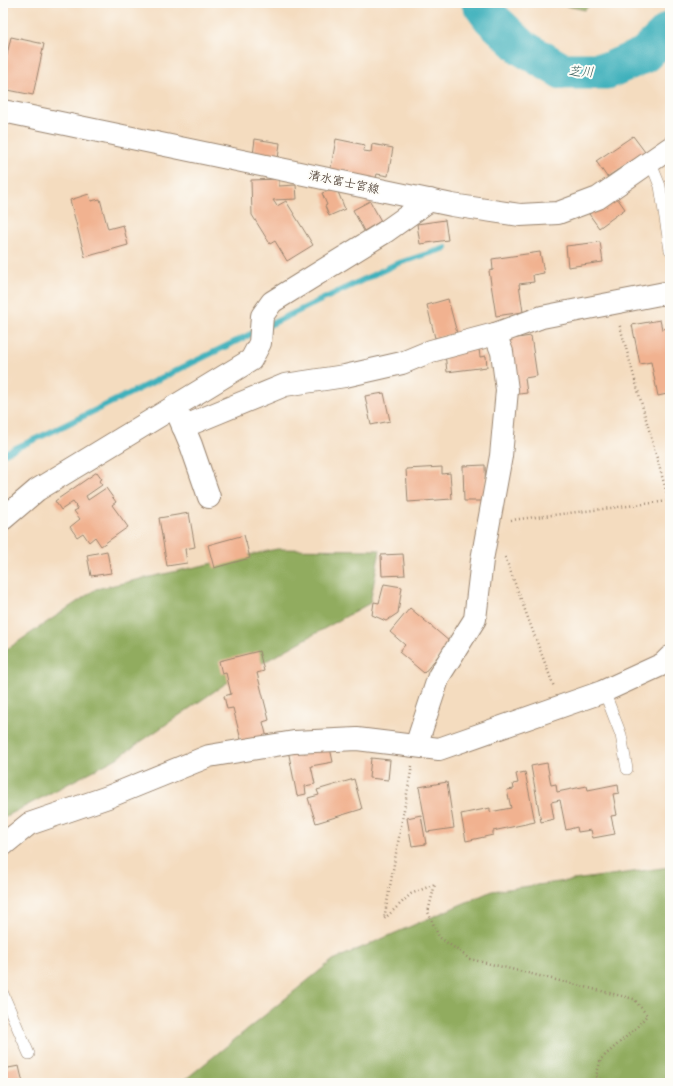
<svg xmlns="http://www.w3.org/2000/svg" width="673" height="1086" font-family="Mali,'Klee One',sans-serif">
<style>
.forest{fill:#91ac5f;stroke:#666b3e}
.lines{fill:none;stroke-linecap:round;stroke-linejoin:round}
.stream{stroke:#41b1bc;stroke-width:6}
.river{stroke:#41b1bc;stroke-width:37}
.building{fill:#f1b290}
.lane-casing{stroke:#98836e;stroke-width:12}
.street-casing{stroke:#98836e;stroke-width:24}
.primary-casing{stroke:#98836e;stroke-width:24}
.path{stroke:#98836e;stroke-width:2.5;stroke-dasharray:1 3;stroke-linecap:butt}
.lane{stroke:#fff;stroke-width:11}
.street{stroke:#fff;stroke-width:22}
.primary{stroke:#fff;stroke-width:22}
.labels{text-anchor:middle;stroke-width:4;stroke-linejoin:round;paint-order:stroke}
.street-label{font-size:12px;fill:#3b2a1e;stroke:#fdfcf7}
.water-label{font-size:13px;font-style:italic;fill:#3d605d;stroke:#fdfcf7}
</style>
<rect width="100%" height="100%" fill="#fdfcf7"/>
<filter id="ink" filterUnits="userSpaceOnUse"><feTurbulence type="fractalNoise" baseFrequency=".025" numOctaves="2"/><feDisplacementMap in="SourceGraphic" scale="8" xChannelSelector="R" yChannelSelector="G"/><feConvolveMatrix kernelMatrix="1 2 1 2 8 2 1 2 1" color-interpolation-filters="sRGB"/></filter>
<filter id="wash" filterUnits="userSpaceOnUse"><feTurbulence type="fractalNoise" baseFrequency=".012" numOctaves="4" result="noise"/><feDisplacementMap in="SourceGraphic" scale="16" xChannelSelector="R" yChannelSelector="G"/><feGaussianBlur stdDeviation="0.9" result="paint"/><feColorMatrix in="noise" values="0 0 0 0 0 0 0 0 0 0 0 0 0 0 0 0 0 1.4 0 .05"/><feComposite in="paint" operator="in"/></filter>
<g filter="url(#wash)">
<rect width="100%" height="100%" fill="#f4dcbf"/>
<g class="forest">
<polygon points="554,3 591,3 585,10"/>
<polygon points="277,549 380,550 370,603 225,684 117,758 3,818 3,652 96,589"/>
<polygon points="670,867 670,1083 181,1083 333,960 492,891"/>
</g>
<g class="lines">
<g class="stream">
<polyline points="265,327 396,264 446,248"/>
<polyline points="3,454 55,430 255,332"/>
</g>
<polyline class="river" points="480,3 491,18 523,48 562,71 607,71 644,55 670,30"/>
</g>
<g id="blocks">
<g class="building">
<polygon points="11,37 44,44 33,95 3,89 3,72"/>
<polygon points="633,136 645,152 607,177 596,161"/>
<polygon points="255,139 280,143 278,159 253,155"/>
<polygon points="336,139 365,145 364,151 371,152 372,144 393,148 388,176 377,174 375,181 330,173"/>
<polygon points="279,179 279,186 296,185 297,199 273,200 277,206 286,201 313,245 287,261 275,241 270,244 252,215 251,180"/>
<polygon points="329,191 338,192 345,209 329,216 325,206 327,205 322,193"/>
<polygon points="89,194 91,201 100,199 108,229 123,225 128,245 85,257 70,200"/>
<polygon points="615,195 625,209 599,228 589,214"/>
<polygon points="370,201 381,221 364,231 353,210"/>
<polygon points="445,220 448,240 420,244 417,224"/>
<polygon points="600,242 603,262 568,267 566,246"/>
<polygon points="540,252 544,273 533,275 534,282 519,284 523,312 496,316 489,271 493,270 492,259"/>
<polygon points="448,299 457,333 435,338 427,305"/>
<polygon points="660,320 662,329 670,328 670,407 667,394 658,396 651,362 640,364 632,325"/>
<polygon points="531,336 537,376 525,378 527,393 512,395 504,340"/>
<polygon points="479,349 480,357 486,356 487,367 447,372 445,353"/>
<polygon points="384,393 390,421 371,425 365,396"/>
<polygon points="485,465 486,501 464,501 463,466"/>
<polygon points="442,467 442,474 450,473 452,499 408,502 406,469"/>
<polygon points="97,472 102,479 99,481 102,485 86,496 88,500 106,488 116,502 112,505 128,527 101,546 95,537 89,542 83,533 77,537 70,527 80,519 74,511 78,509 73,502 61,510 55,501"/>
<polygon points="189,513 195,547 185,549 187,563 167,566 159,518"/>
<polygon points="244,535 250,558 214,568 208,545"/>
<polygon points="107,551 111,573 91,576 87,555"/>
<polygon points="403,554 405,575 382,576 381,555"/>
<polygon points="384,584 402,587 398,613 386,621 372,615 374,602 379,603"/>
<polygon points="410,608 450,642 424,673 399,652 405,645 390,632"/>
<polygon points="259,651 264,671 257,673 269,720 263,722 267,738 242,744 233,708 227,709 224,696 231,694 226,673 222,674 219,661"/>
<polygon points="302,748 304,753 330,748 333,762 311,766 315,784 305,786 306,794 297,796 288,750"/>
<polygon points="371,758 390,760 388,780 369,778"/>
<polygon points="547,763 551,785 556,784 557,792 587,786 588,790 618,784 619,793 613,794 617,815 611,816 615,834 593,838 591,830 578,832 577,827 566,830 560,800 551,802 554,819 541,822 531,766"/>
<polygon points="525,772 535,822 493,831 493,835 466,841 461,814 490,808 490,812 511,808 507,790 514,789 513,784 518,783 516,774"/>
<polygon points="354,779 362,809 316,823 308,798 319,795 317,790"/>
<polygon points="447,782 454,828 427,832 419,787"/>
<polygon points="421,815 426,844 412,846 407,818"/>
<polygon points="19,1066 23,1083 3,1083 3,1069"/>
</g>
</g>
</g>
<g filter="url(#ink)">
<use href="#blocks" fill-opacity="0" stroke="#98836e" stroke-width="1"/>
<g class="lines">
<defs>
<g id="lane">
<polyline points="650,161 660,186 670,250"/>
<polyline points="604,691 621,735 627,769"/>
<polyline points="3,994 29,1054"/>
</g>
<g id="street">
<polyline points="178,414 191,445 209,497"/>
<polyline points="183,427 285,385 345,376 402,363 431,351 495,334 542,317 670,292"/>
<polyline points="3,519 37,490 251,360 260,343 262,316 272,302 385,232 430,200"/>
<polyline points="416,746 439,676 475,619 482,560 501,456 507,390 502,352 495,334"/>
<polyline points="3,845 29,824 108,797 209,756 294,742 357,739 439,749 602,692 663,664 670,657"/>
</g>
<polyline id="primary" points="3,111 452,205 520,215 558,213 598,198 670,148"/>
</defs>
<use href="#lane" class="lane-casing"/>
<use href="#street" class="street-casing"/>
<use href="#primary" class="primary-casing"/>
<g class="path">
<polyline points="511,520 669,501 619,323"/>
<polyline points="505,557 554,687"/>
<polyline points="412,766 384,919 411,894 435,884 428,912 439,937 470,959 634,999 647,1015 637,1027 601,1059 596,1076 607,1083"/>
</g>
<use href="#lane" class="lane"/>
<use href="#street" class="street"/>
<use href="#primary" class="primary"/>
</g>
</g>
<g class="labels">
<g class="street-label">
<text transform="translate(344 182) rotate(12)" y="4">清水富士宮線</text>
</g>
<g class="water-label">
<text transform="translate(581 71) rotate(2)" y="5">芝川</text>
</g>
</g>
<rect width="673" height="1086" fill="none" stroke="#fdfcf7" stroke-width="16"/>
</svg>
